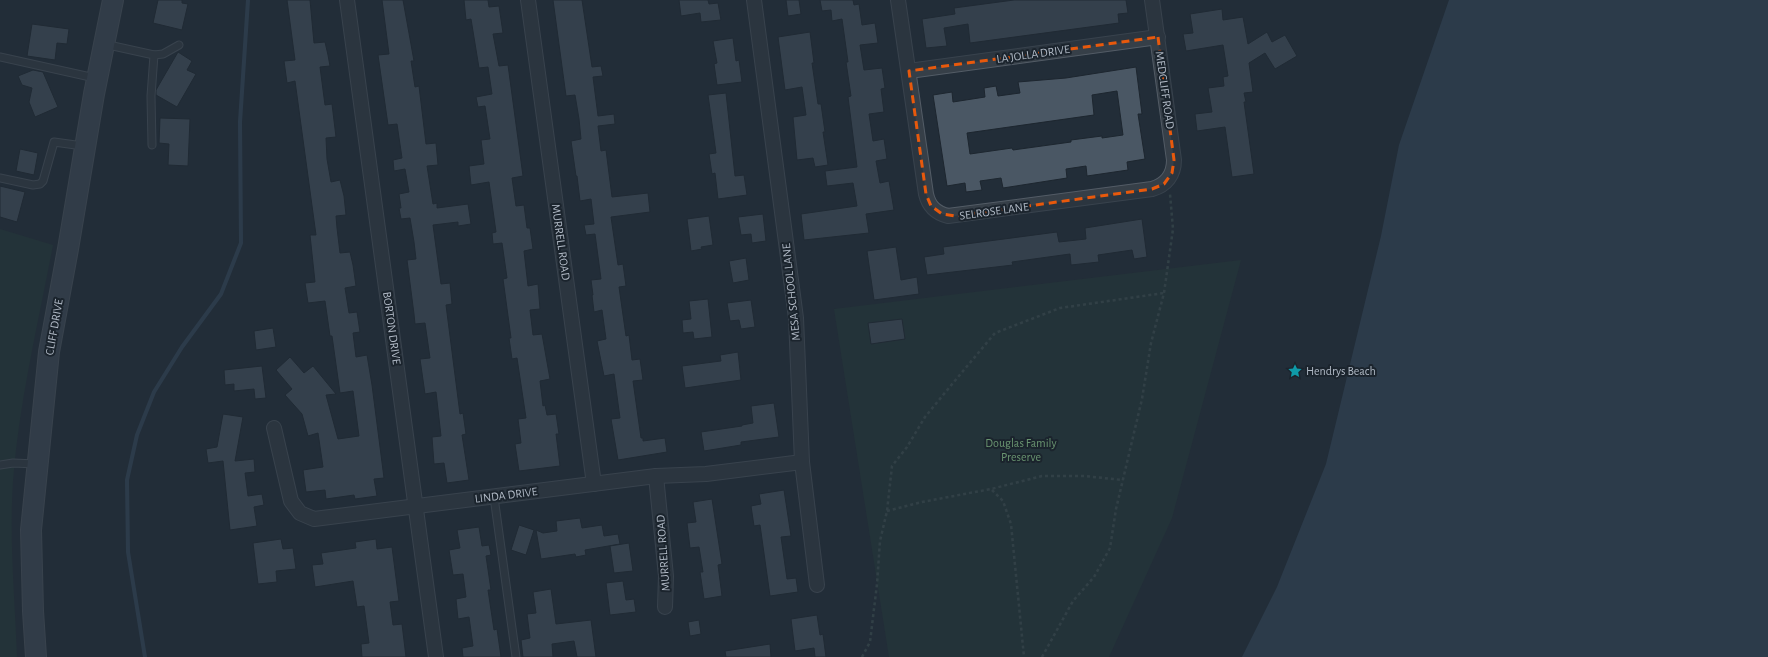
<svg xmlns="http://www.w3.org/2000/svg" width="1768" height="657" font-family="'Alegreya Sans',sans-serif">
<style>
.green{fill:#253a3a}
.water{fill:#384c61}
.lines{fill:none;stroke-linecap:round;stroke-linejoin:round}
.stream{stroke:#384c61;stroke-width:4}
.building{fill:#4a5764;stroke:#1d262f;fill-rule:evenodd}
.lane-casing{stroke:#535c66;stroke-width:9}
.street-casing{stroke:#535c66;stroke-width:16}
.secondary-casing{stroke:#535c66;stroke-width:22}
.path{stroke:#445758;stroke-width:2.5;stroke-dasharray:3 3;stroke-linecap:butt}
.lane{stroke:#363f48;stroke-width:7}
.street{stroke:#363f48;stroke-width:14}
.secondary{stroke:#444e5b;stroke-width:20}
.marked{fill:none;stroke:#e8590c;stroke-width:3;stroke-dasharray:8 5;stroke-linejoin:round}
.labels{text-anchor:middle;stroke-width:4;stroke-linejoin:round;paint-order:stroke}
.street-label{font-size:12px;fill:#b0b9c5;stroke:#1b242d}
.poi-label{font-size:12px;fill:#b0b9c5;stroke:#1b242d;text-anchor:start}
.park-label{font-size:12px;fill:#699470;stroke:#1b242d}
</style>
<rect width="100%" height="100%" fill="#222d38"/>
<g class="green">
<path d="M 0,229 L 53,245 C 38,324 19,402 13,481 C 9,540 15,599 17,657 L 0,657 Z"/>
<polygon points="1241,260 1172,518 1109,657 889,657 834,309"/>
</g>
<polygon class="water" points="1449,0 1768,0 1768,657 1242,657 1277,587 1326,464 1381,236 1399,145"/>
<g class="lines">
<polyline class="stream" points="145,657 128,552 127,480 137,435 154,392 182,347 221,294 241,243 240,122 248,0"/>
</g>
<g class="building">
<polygon points="158,0 182,0 182,3 188,4 182,30 153,23"/>
<polygon points="287,0 310,0 314,43 325,42 328,55 330,66 320,67 325,105 332,104 336,137 326,138 327,159 331,182 340,180 344,196 346,215 336,216 337,228 340,253 350,252 353,265 356,286 345,288 349,313 357,312 360,332 353,333 356,357 367,355 372,385 384,478 374,479 377,496 355,499 354,495 326,499 325,490 306,492 303,470 323,467 318,433 308,436 302,414 285,395 292,389 276,370 290,357 304,373 313,366 336,394 326,395 338,439 359,436 353,391 340,393 332,336 330,336 325,301 308,303 305,283 315,282 310,235 316,235 295,81 287,83 284,61 295,60"/>
<polygon points="382,0 403,0 414,61 411,61 415,87 419,86 426,144 436,143 438,165 427,166 433,204 437,203 437,208 468,204 471,224 458,226 458,222 433,225 441,284 450,283 452,304 446,305 460,414 463,413 466,434 462,435 469,480 447,483 444,463 434,464 432,437 441,436 436,392 425,394 420,359 430,358 425,323 415,324 414,314 407,260 416,259 414,242 410,218 401,219 399,208 401,208 399,194 409,192 405,169 394,171 393,160 402,158 397,124 388,125 378,55 389,54"/>
<polygon points="464,0 488,0 489,7 499,6 503,33 493,34 499,66 508,65 523,176 512,178 516,206 524,205 527,228 530,228 533,249 524,251 528,286 538,284 540,309 530,310 533,335 542,334 550,379 540,381 543,406 545,405 547,415 556,414 559,434 556,434 560,466 519,471 515,444 521,443 518,419 526,418 517,358 512,359 509,338 511,338 503,279 507,278 502,243 493,244 492,233 496,232 489,182 471,185 469,166 484,164 481,140 490,139 485,106 478,107 476,97 492,94 488,67 479,68 471,19 466,20"/>
<polygon points="553,0 582,0 592,67 601,66 603,76 593,77 598,116 614,114 615,124 598,126 601,151 606,150 612,197 648,193 650,212 611,217 618,265 623,264 626,286 619,287 626,336 629,335 632,360 640,359 643,380 633,381 641,438 643,438 643,441 665,438 667,452 618,460 611,419 620,418 614,374 604,376 597,341 606,339 602,310 594,312 592,295 593,295 591,280 601,279 595,234 586,235 584,225 594,224 591,199 580,201 577,176 576,176 571,141 581,139 579,119 575,95 566,96"/>
<polygon points="679,0 708,0 709,4 718,3 721,20 701,22 700,13 681,16"/>
<polygon points="786,0 799,0 801,14 788,16"/>
<polygon points="820,0 853,0 854,5 859,4 862,25 875,23 878,43 860,45 864,70 882,68 885,88 881,89 884,112 869,114 873,141 884,139 887,159 876,161 880,183 889,181 894,210 866,214 869,233 804,240 801,214 857,206 853,183 827,186 825,171 857,167 848,97 851,96 846,62 848,62 842,19 832,21 831,10 822,11"/>
<polygon points="1014,0 1126,0 1128,13 1118,14 1119,23 970,43 968,24 944,28 947,46 926,48 922,19 955,14 954,8"/>
<polygon points="1222,9 1223,20 1243,17 1248,44 1267,32 1272,42 1285,35 1297,56 1275,69 1265,53 1249,63 1253,92 1244,93 1246,102 1244,102 1254,174 1232,177 1225,127 1197,131 1195,114 1212,112 1208,88 1224,86 1223,77 1228,76 1223,45 1186,51 1183,34 1193,33 1190,14"/>
<polygon points="32,24 69,29 67,44 57,43 55,60 27,56"/>
<polygon points="810,32 814,63 812,63 818,104 821,104 825,132 823,132 828,165 815,167 813,158 797,160 793,117 806,115 802,87 785,90 778,37"/>
<polygon points="733,38 736,61 739,60 742,82 717,85 714,64 717,63 713,41"/>
<polygon points="178,52 192,61 187,70 196,74 177,107 156,95 156,90"/>
<path d="M 1136,67 L 1142,114 L 1138,114 L 1145,159 L 1127,162 L 1128,170 L 1087,176 L 1086,166 L 1066,169 L 1067,178 L 1003,188 L 1001,178 L 980,181 L 982,190 L 966,192 L 965,183 L 947,186 L 933,95 L 952,92 L 953,102 L 985,97 L 984,88 L 996,86 L 998,96 L 1020,93 L 1018,82 L 1066,78 ZM 1117,91 L 1123,135 L 1102,138 L 1102,136 L 1071,140 L 1071,142 L 1013,150 L 1012,148 L 970,154 L 967,133 L 1094,115 L 1092,95 Z"/>
<polygon points="33,70 43,72 58,107 35,117 29,102 32,88 22,85 18,76"/>
<polygon points="726,93 735,176 744,175 747,195 718,199 715,173 712,174 709,154 716,153 708,95"/>
<polygon points="160,118 190,119 188,166 168,165 169,144 159,143"/>
<polygon points="20,149 38,153 34,175 16,171"/>
<polygon points="0,186 25,192 17,222 0,217"/>
<polygon points="763,214 766,241 752,243 751,234 741,235 738,217"/>
<polygon points="709,216 713,245 701,247 702,249 691,251 687,219"/>
<polygon points="1142,219 1147,257 1134,259 1132,250 1098,255 1099,262 1071,265 1070,254 1012,262 1013,265 927,275 924,257 944,254 943,247 1057,232 1059,242 1086,239 1085,228"/>
<polygon points="896,247 901,280 917,277 919,294 874,300 867,251"/>
<polygon points="746,258 749,280 733,283 729,261"/>
<polygon points="708,299 712,337 694,339 693,332 683,333 682,320 691,319 689,301"/>
<polygon points="751,300 755,327 741,329 739,320 730,321 727,303"/>
<polygon points="902,319 905,339 871,344 868,323"/>
<polygon points="273,328 276,347 256,350 254,331"/>
<polygon points="738,352 741,380 685,388 682,366 721,361 720,355"/>
<polygon points="262,366 266,398 255,399 254,389 234,391 234,384 225,385 224,370"/>
<polygon points="774,403 779,437 741,442 741,445 704,451 701,432 742,426 742,425 753,423 751,406"/>
<polygon points="223,414 243,417 235,461 254,459 255,472 245,473 248,496 262,494 264,505 254,507 257,526 230,530 223,461 208,463 206,449 217,447"/>
<polygon points="784,490 791,536 781,537 787,579 796,578 798,592 770,596 760,525 754,526 751,506 761,504 759,494"/>
<polygon points="712,499 722,564 718,565 722,596 704,599 700,572 703,572 699,547 690,548 687,523 696,522 693,502"/>
<polygon points="580,518 582,528 602,525 604,536 618,534 620,544 585,550 586,555 576,557 575,554 541,559 536,530 543,533 557,531 556,521"/>
<polygon points="519,525 534,530 526,555 511,550"/>
<polygon points="479,527 482,546 489,545 491,555 486,556 491,590 488,590 494,630 497,629 501,657 463,657 462,648 473,646 469,617 458,619 456,599 466,597 463,574 453,575 449,550 460,548 457,530"/>
<polygon points="281,539 283,549 293,548 296,569 276,571 277,582 258,584 253,543"/>
<polygon points="376,539 377,549 392,547 399,601 390,602 393,625 402,624 406,657 362,657 361,644 369,643 364,606 357,607 353,581 315,587 312,565 323,564 321,553 356,548 355,542"/>
<polygon points="629,543 633,571 614,573 610,546"/>
<polygon points="623,581 626,600 634,599 636,612 610,615 606,583"/>
<polygon points="551,589 556,624 591,620 596,657 577,657 574,641 552,644 553,657 523,657 521,640 530,638 527,614 536,613 533,592"/>
<polygon points="817,615 820,635 823,634 826,657 815,657 814,648 795,651 791,619"/>
<polygon points="699,620 701,634 690,636 688,622"/>
<polygon points="770,644 771,657 726,657 725,651"/>
</g>
<g class="lines">
<defs>
<g id="lane">
<polyline points="104,44 154,55 151,96 152,145"/>
<polyline points="154,55 163,54 179,45"/>
<polyline points="0,57 95,78"/>
<polyline points="0,178 33,185 40,184 43,181 54,142 83,146"/>
<polyline points="0,465 13,463 36,464"/>
<polyline points="494,497 516,657"/>
</g>
<g id="street">
<polyline points="347,0 436,657"/>
<polyline points="528,0 594,484"/>
<polyline points="754,0 796,318 802,462 817,585"/>
<path d="M 898,0 L 926,194 C 929,207 936,213 948,216 L 1152,189 C 1166,185 1174,175 1174,160 L 1152,0"/>
<polyline points="909,71 1158,37"/>
<polyline points="274,428 291,501 300,513 314,519 656,476 706,474 802,462"/>
<polyline points="656,476 666,576 665,607"/>
</g>
<polyline id="secondary" points="36,657 33,611 31,530 49,352 68,249 94,94 113,0"/>
</defs>
<use href="#lane" class="lane-casing"/>
<use href="#street" class="street-casing"/>
<use href="#secondary" class="secondary-casing"/>
<g class="path">
<polyline points="992,490 1003,501 1011,524 1024,657"/>
<polyline points="887,511 922,502 991,489 1042,476 1084,476 1123,480"/>
<polyline points="862,657 870,642 877,584 880,541 887,511 892,466 907,447 925,417 953,383 995,333 1060,308 1164,293"/>
<polyline points="1042,657 1073,601 1094,577 1110,548 1116,509 1142,399 1151,343 1164,293 1173,229 1170,194"/>
</g>
<use href="#lane" class="lane"/>
<use href="#street" class="street"/>
<use href="#secondary" class="secondary"/>
</g>
<path d="M0 0H1768V657H0ZM 1158,37 L 1174,160 L 1172,173 L 1164,184 L 1152,189 L 955,216 L 942,214 L 931,206 L 926,194 L 909,71 Z" fill="#222d38" fill-opacity=".55" fill-rule="evenodd"/>
<path class="marked" d="M 1158,37 L 1174,160 L 1172,173 L 1164,184 L 1152,189 L 955,216 L 942,214 L 931,206 L 926,194 L 909,71 Z"/>
<defs>
<symbol id="sight-bare" viewBox="-9 -9 18 18"><path d="M0-6L1.8-2.2L6-1.7L2.9 1.2L3.7 5.4L0 3.3L-3.7 5.4L-2.9 1.2L-6-1.7L-1.8-2.2Z" fill="#0f9aa8" stroke="#1b242d" stroke-width="2.5" paint-order="stroke"/></symbol>
</defs>
<g fill-rule="evenodd">
<use href="#sight-bare" x="1285" y="361" width="20" height="20"/>
</g>
<g class="labels">
<g class="street-label">
<text transform="translate(1033 54) rotate(-8)" y="4">LA JOLLA DRIVE</text>
<text transform="translate(1165 90) rotate(82)" y="4">MEDCLIFF ROAD</text>
<text transform="translate(994 211) rotate(-8)" y="4">SELROSE LANE</text>
<text transform="translate(561 242) rotate(82)" y="4">MURRELL ROAD</text>
<text transform="translate(791 292) rotate(-96)" y="4">MESA SCHOOL LANE</text>
<text transform="translate(54 327) rotate(-80)" y="4">CLIFF DRIVE</text>
<text transform="translate(392 328) rotate(82)" y="4">BORTON DRIVE</text>
<text transform="translate(506 495) rotate(-7)" y="4">LINDA DRIVE</text>
<text transform="translate(663 553) rotate(-94)" y="4">MURRELL ROAD</text>
</g>
<g class="poi-label">
<text x="1306" y="375">Hendrys Beach</text>
</g>
<g class="park-label">
<text x="1021" y="447">Douglas Family<tspan x="1021" dy="14">Preserve</tspan></text>
</g>
</g>
</svg>
